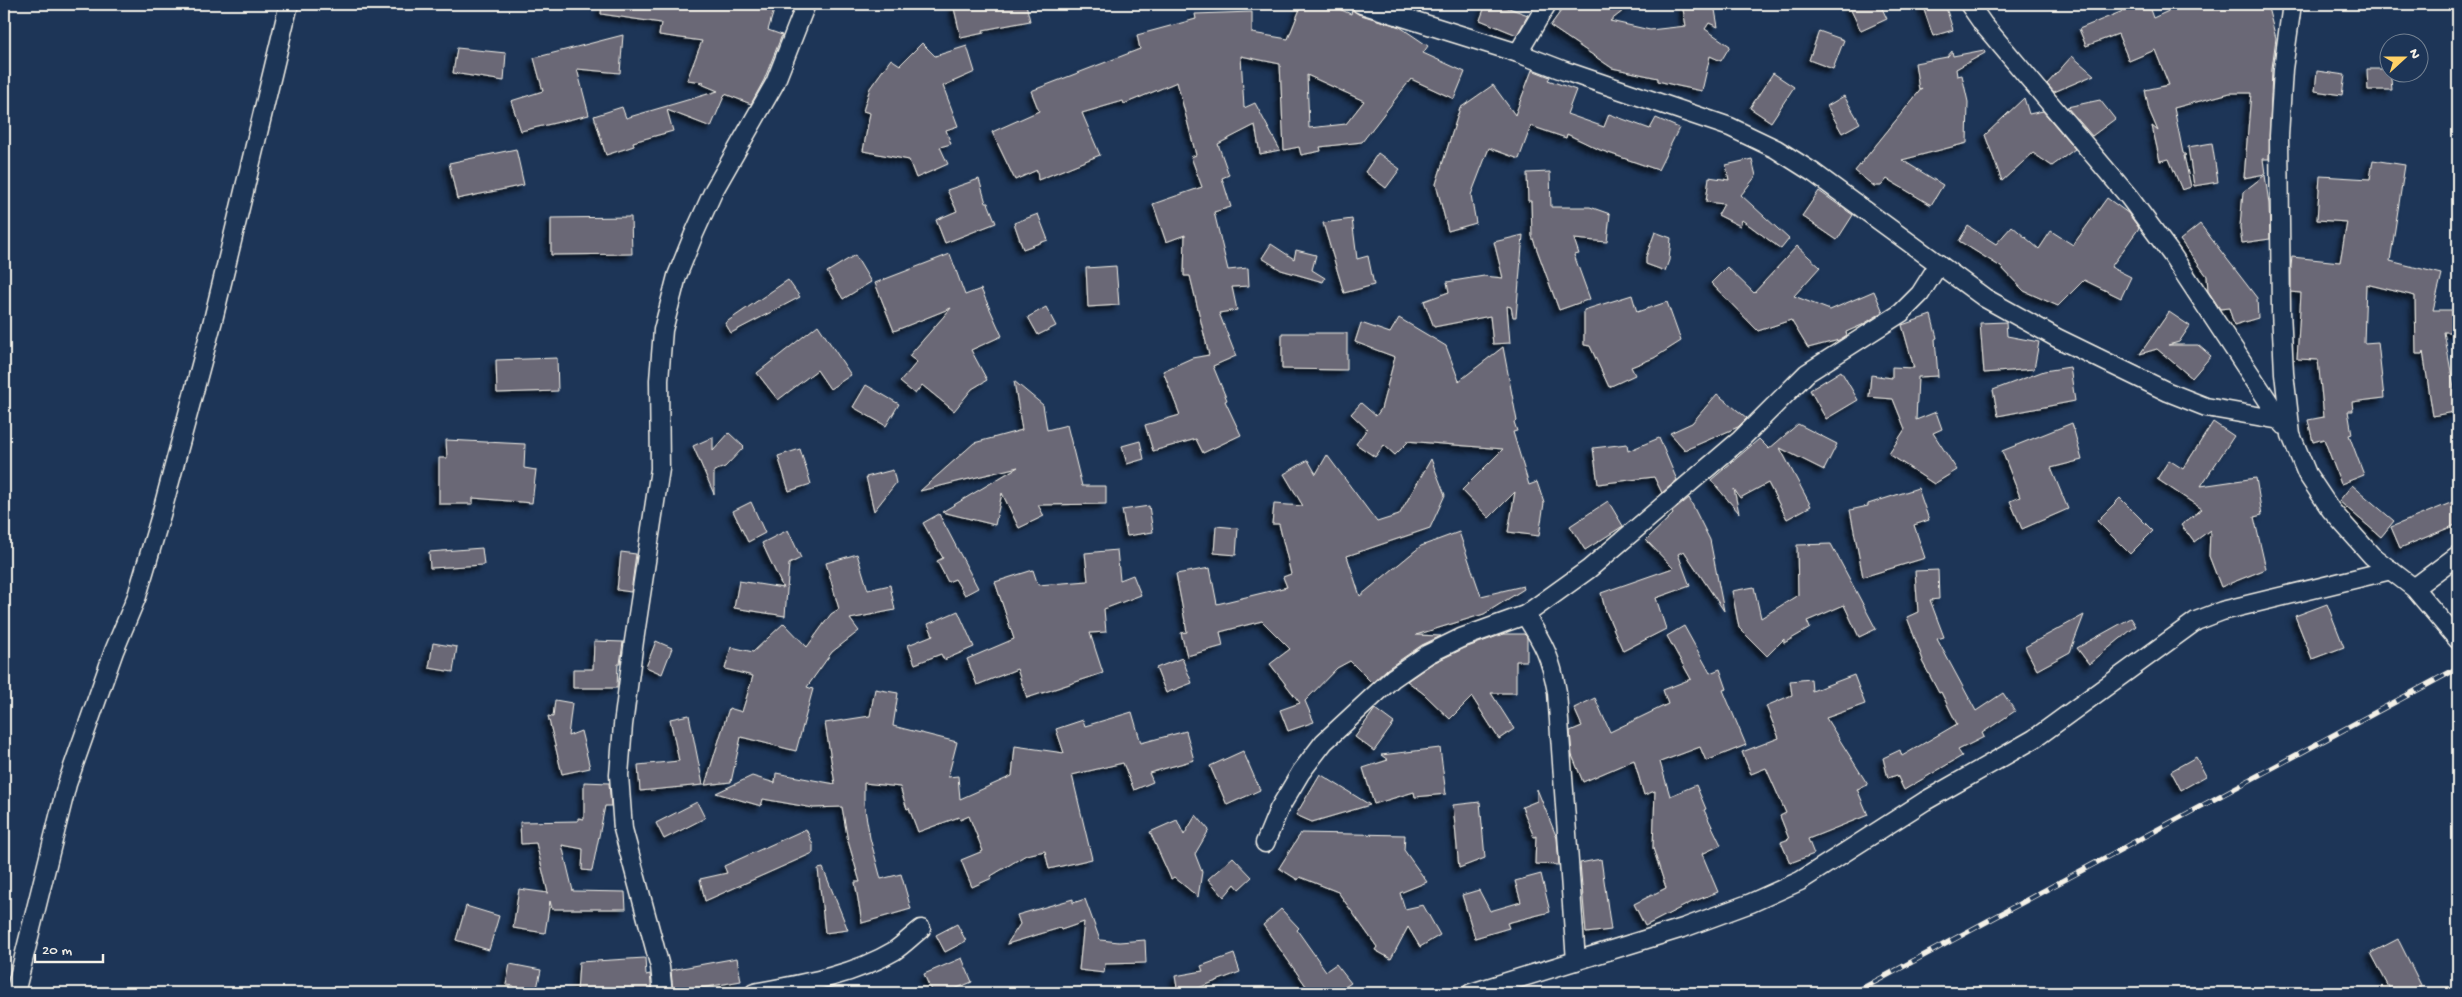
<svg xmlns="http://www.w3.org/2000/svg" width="2462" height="997" font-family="'Gochi Hand',sans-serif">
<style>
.building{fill:#6b6876;stroke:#f4f1e8;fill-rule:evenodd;filter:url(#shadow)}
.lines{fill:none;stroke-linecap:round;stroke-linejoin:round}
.street-casing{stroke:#f4f1e8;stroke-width:21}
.street{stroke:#1d3557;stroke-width:18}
.rail-casing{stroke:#f4f1e8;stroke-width:5.5}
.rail{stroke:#1d3557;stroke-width:4;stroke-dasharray:11;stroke-linecap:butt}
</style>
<defs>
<filter id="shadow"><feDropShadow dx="-4.5" dy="4.5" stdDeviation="2.5" flood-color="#0009"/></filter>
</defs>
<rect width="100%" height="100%" fill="#1d3557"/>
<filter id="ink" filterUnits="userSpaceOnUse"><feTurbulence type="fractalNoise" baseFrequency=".02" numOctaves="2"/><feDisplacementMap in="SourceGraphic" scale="10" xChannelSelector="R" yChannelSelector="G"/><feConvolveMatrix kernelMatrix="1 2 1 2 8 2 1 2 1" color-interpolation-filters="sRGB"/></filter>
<g filter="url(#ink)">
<g class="building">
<polygon points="602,4 765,4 775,7 768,30 782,35 764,80 751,104 725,94 711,127 667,110 673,131 633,142 634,146 606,155 594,116 622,107 626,118 718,91 699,83 704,82 687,80 702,41 659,35 661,23 601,14"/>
<polygon points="953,4 1026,4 1030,21 983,30 984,33 961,38"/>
<path d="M 1302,4 L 1327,4 L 1351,14 L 1352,9 L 1358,14 L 1400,27 L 1428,46 L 1423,53 L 1465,72 L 1454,99 L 1411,79 L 1362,142 L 1320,147 L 1321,151 L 1301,155 L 1299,147 L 1284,150 L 1280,64 L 1241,56 L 1244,108 L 1255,103 L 1280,150 L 1260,154 L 1255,125 L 1218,144 L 1229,175 L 1222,178 L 1231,207 L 1214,212 L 1228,270 L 1248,268 L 1249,286 L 1232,287 L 1237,310 L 1219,313 L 1236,356 L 1213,366 L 1227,400 L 1225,401 L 1241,435 L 1203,453 L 1196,439 L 1153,451 L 1145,425 L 1180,415 L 1163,371 L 1192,358 L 1209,355 L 1190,276 L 1184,276 L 1185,235 L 1166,242 L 1153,204 L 1202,187 L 1191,157 L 1196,155 L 1177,82 L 1124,104 L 1123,101 L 1082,113 L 1100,155 L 1038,180 L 1037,170 L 1015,180 L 992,132 L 1039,111 L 1031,91 L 1140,49 L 1137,35 L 1196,19 L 1195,14 L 1252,12 L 1252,33 L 1288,39 ZM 1307,75 L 1364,101 L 1346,124 L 1309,128 Z"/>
<polygon points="1486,4 1498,4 1528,15 1517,35 1480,20"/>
<polygon points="1566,4 1632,4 1610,21 1650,30 1686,26 1682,4 1714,4 1718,27 1709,23 1705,29 1730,46 1721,61 1710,56 1702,91 1678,86 1658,81 1658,78 1612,68 1550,26"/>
<polygon points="1848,4 1880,4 1887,19 1861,31"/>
<polygon points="1922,4 1945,4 1953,30 1933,36"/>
<polygon points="2140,4 2148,4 2153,18 2184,4 2267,4 2276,38 2272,68 2269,159 2263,159 2265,174 2244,178 2251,93 2230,93 2174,108 2183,153 2186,155 2184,156 2191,187 2182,190 2169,159 2160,161 2152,126 2158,131 2149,110 2145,90 2169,85 2155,50 2129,61 2118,34 2086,46 2079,29"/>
<polygon points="1819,31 1844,40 1833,69 1809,60"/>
<polygon points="623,35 620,73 577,69 589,115 521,131 511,101 543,91 534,58"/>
<polygon points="922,43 935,56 967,46 975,72 943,86 958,126 946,130 951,144 940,147 948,164 916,178 909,160 863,151 870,113 863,111 870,88 891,59 900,65"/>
<polygon points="457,48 506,53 504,81 453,73"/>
<polygon points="1984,50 1985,53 1956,69 1957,76 1962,75 1968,102 1967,143 1902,160 1943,185 1931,205 1887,179 1881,186 1874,186 1855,171 1922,88 1919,90 1915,63 1947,57 1952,51 1953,56"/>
<polygon points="2072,56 2094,75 2054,92 2047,84"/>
<polygon points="2367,69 2390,69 2392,90 2368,90"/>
<polygon points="1532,70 1550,77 1548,80 1576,90 1567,114 1604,127 1609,114 1650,129 1656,118 1679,128 1658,170 1600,150 1567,134 1566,138 1531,126 1519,159 1489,148 1471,195 1476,223 1448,231 1436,184 1460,108 1493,85 1515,115"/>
<polygon points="2317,71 2345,75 2342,95 2315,91"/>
<polygon points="1773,73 1794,87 1771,122 1750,108"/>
<polygon points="1844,96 1860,123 1842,133 1827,106"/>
<polygon points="2024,98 2029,114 2043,111 2075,149 2052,166 2033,153 2002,181 1985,135"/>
<polygon points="2100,100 2115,119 2092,136 2067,107"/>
<polygon points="2212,143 2218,182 2194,186 2188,147"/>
<polygon points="516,149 524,185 457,199 449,163"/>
<polygon points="1378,153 1400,169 1386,188 1365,172"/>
<polygon points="1752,159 1756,176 1741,195 1789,239 1781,249 1742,220 1740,226 1718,215 1724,204 1706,202 1709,177 1729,180 1726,165"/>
<polygon points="2373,160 2405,165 2390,261 2442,274 2433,310 2458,310 2458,332 2444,332 2455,394 2458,394 2458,411 2433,416 2423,351 2422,354 2416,354 2415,296 2366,284 2364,343 2378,342 2384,398 2352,402 2353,411 2348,411 2352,434 2349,435 2364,475 2341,484 2324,439 2313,442 2308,420 2324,417 2318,360 2297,359 2301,293 2291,292 2291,266 2292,257 2340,262 2347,222 2317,220 2320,176 2370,179"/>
<polygon points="1550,172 1551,207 1590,207 1610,214 1607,242 1574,239 1579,254 1574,255 1590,299 1559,310 1532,236 1531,201 1528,201 1527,173"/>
<polygon points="2265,175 2269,204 2270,239 2242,243 2240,227 2243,192"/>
<polygon points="979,179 986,203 988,203 996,223 945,243 936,220 957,211 947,190"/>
<polygon points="1819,191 1853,215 1837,240 1802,216"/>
<polygon points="2107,198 2128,213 2139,228 2111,267 2131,277 2121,298 2084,280 2058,306 2024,291 2001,267 1959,241 1968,226 1996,244 2012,226 2039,249 2051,231 2073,245"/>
<polygon points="1038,214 1048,240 1023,249 1014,223"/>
<polygon points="631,217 632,254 551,255 551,218"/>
<polygon points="1352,219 1357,259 1368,256 1374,285 1344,293 1323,223"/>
<polygon points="2200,224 2257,298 2258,318 2234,325 2229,308 2220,309 2208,291 2207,276 2180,240"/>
<polygon points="1655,232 1671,238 1669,260 1665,271 1646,264 1646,257"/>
<polygon points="1523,235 1516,317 1513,317 1511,307 1507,306 1510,343 1493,344 1490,316 1434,327 1424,301 1449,292 1447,282 1484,276 1503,278 1494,242"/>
<polygon points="1271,244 1294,259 1296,250 1316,255 1312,270 1325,278 1323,282 1281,270 1262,258"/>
<polygon points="1797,246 1820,267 1794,296 1830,310 1874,291 1883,312 1862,325 1846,332 1847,335 1839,340 1808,348 1791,320 1758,331 1711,283 1727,267 1754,293"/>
<polygon points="950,254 965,295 981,289 1002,336 971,350 987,380 972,389 954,411 922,385 915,394 900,382 917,362 909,356 951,308 894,331 875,283"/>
<polygon points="855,255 871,282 843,299 827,272"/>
<polygon points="1116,266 1119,305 1088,307 1086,268"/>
<polygon points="788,280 800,297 731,333 725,323"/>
<polygon points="1632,295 1637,312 1667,302 1681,341 1654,358 1631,367 1635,375 1609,387 1590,346 1584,345 1584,310"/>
<polygon points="1046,307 1056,326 1038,335 1028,317"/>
<polygon points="2169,312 2190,326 2179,342 2168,345 2198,345 2211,356 2192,378 2157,349 2140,354"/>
<polygon points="1931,315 1937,338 1935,339 1938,376 1918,377 1916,420 1936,412 1942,429 1933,433 1957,470 1934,484 1889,454 1905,429 1893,399 1869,397 1871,375 1892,378 1892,367 1914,368 1902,325"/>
<polygon points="1399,318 1446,346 1459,381 1503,347 1517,421 1514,422 1517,431 1513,432 1529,485 1537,482 1544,503 1539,536 1508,532 1515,492 1489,518 1462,490 1503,449 1406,441 1408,442 1395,455 1384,445 1375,457 1356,444 1367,429 1351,414 1361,403 1376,416 1381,409 1395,357 1355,342 1361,323 1390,333"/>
<polygon points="2006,322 2007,336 2039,342 2034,369 1984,373 1980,323"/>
<polygon points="818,325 851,375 830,389 817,370 778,400 757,373"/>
<polygon points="1282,333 1347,333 1347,370 1282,369"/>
<polygon points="557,358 558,391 497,393 496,360"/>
<polygon points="2070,367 2075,401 1998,416 1993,390 2044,371"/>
<polygon points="1841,371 1858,400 1826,419 1810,390"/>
<polygon points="1014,381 1043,405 1047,430 1067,425 1082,486 1106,486 1106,504 1038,505 1044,516 1019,528 1002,493 995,525 942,512 1018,467 920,491 974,443 1022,430"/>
<polygon points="866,385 899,404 886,426 853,407"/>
<polygon points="1717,394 1747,418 1738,427 1685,450 1670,433 1692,423"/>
<polygon points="2213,422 2234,436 2201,486 2256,478 2262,515 2254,517 2266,569 2221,587 2209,556 2210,530 2194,542 2181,525 2202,509 2157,479 2169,460 2183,469"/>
<polygon points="2072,423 2082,460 2051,468 2068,509 2022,529 2010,501 2020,497 2002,451"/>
<polygon points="1798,424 1837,444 1824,470 1780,448 1811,506 1787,519 1768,483 1740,498 1734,489 1739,513 1711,480 1759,439 1769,449"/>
<polygon points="729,433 744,447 725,467 714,471 714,494 693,446 713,437 713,451"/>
<polygon points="1659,438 1677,480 1662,493 1654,477 1598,484 1593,448 1627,444 1628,451"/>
<polygon points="446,440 525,444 524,468 536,470 532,503 473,498 473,504 439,504 439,458 447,458"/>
<polygon points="1140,441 1144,459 1127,464 1122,446"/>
<polygon points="800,449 811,484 789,491 778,456"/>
<polygon points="1327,455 1377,522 1399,515 1431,459 1445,495 1430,528 1347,556 1360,596 1421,546 1459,532 1481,596 1523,586 1524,589 1484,614 1416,635 1441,636 1422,645 1387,669 1372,683 1350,661 1337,668 1305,701 1314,722 1288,731 1280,710 1300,703 1270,664 1290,649 1262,621 1220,632 1223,646 1187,656 1181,633 1187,632 1176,574 1210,568 1217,604 1287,587 1283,577 1291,574 1279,524 1272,524 1274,504 1303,506 1284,474 1308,460 1316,474"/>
<polygon points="893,470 896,483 874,511 866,477"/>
<polygon points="2352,485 2394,521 2381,537 2339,501"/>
<polygon points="1918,488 1929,520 1914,525 1925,558 1863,577 1850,510 1868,506 1868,504"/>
<polygon points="1689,498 1710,540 1724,611 1684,551 1678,554 1690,586 1656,598 1666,629 1623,651 1605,609 1601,593 1673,568 1646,540 1673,514 1672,512"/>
<polygon points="2120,498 2153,531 2130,554 2097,521"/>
<polygon points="2458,500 2458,524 2400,548 2391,527"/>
<polygon points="1608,501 1623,526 1585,550 1570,526"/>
<polygon points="751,502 765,533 748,542 733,511"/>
<polygon points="1149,506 1153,532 1127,536 1122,510"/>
<polygon points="939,514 978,588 965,595 955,579 948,582 937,561 943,558 923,523"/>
<polygon points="1216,526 1238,528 1236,555 1214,553"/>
<polygon points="788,530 801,558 789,564 785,616 734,608 739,581 783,588 762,543"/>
<polygon points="1831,544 1876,629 1859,637 1844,605 1807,621 1810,628 1784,643 1784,639 1767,656 1739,628 1732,591 1754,587 1761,618 1798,595 1797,545"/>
<polygon points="482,548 484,565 430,568 429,552"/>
<polygon points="1117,550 1120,580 1133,575 1141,595 1104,609 1106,632 1090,633 1103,673 1027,698 1017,669 977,685 967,659 1014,639 995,582 1033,570 1038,585 1088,581 1085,553"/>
<polygon points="621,552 636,554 631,592 617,590"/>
<polygon points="857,554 868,590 890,585 895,610 850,619 859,631 832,652 807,687 813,689 796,751 741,737 731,782 705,785 729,708 742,712 753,676 725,669 731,647 753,652 784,623 807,647 831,614 839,609 826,563"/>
<polygon points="1938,570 1939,599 1930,600 1944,637 1937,639 1976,711 2003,693 2015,711 1982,733 1984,737 1958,750 1962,756 1904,790 1897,775 1888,778 1883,758 1900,750 1902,756 1957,724 1941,692 1939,693 1922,661 1923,660 1907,617 1918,612 1915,571"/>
<polygon points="2327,604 2344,647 2312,659 2295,616"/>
<polygon points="958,611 974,647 944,660 941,654 915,664 908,645 933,635 928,624"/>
<polygon points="2084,615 2070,652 2037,670 2025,647"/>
<polygon points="2131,618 2136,626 2089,664 2077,648"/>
<polygon points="1684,626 1710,673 1720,669 1727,689 1723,690 1746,745 1706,761 1700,747 1660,762 1670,796 1696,785 1706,809 1704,810 1721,845 1702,854 1718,892 1692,902 1645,926 1634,904 1666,888 1653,848 1655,791 1644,795 1634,760 1583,782 1572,755 1570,731 1582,726 1574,708 1595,698 1610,732 1668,704 1663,690 1691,679 1667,636"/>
<polygon points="1503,634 1524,634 1527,637 1527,661 1516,661 1516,693 1491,693 1514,729 1499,739 1472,697 1450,719 1424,694 1407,681 1433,663 1465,648"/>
<polygon points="594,641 623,642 620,664 618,664 617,688 573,688 573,669 593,669"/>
<polygon points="656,641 672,648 662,674 646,667"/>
<polygon points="433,643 457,647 453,672 429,668"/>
<polygon points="1182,658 1192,683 1166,693 1156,668"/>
<polygon points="1854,675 1865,704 1826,718 1868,785 1857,789 1868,815 1808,839 1814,854 1790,863 1781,842 1789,839 1780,816 1786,813 1766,768 1751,774 1742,752 1779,738 1766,706 1792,695 1790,681 1811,679 1812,691"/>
<polygon points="875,689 898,693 893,726 957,742 948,777 958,776 960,799 1012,776 1015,746 1064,753 1056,729 1083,720 1085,726 1132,712 1141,743 1186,731 1194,760 1149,773 1153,782 1134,790 1123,763 1072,775 1092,859 1049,869 1045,851 1026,855 991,876 992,878 972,887 961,860 983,851 969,816 960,820 959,817 918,832 909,808 907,809 900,787 864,783 864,804 870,838 881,879 901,874 911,909 862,923 855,882 860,882 848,841 842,807 813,808 763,799 761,806 716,793 752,776 775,783 776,773 835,784 825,723 870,716"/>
<polygon points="555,700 572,703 568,736 581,731 590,768 562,774 548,716 553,717"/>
<polygon points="1375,709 1394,723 1374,751 1355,737"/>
<polygon points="689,715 703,785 640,791 638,765 679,761 670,719"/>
<polygon points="1440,748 1446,794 1415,797 1414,792 1374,804 1363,768 1388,760 1381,755"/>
<polygon points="1243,751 1260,790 1227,805 1210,766"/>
<polygon points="2196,757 2206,776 2181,790 2171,771"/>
<polygon points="1320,774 1370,805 1312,822 1296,815"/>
<polygon points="584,782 609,783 611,806 605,806 592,871 582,870 583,849 562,845 573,891 625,892 626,909 552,909 550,901 545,933 513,928 519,889 548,893 536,843 521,844 520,822 578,821 578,818 584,819"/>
<polygon points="1537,789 1557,838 1559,865 1535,864 1536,836 1534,837 1522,807 1537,801"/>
<polygon points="697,802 705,818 664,839 656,823"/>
<polygon points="1480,802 1485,858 1459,868 1453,805"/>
<polygon points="1196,815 1209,830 1195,854 1202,872 1198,897 1174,877 1171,879 1150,832 1177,820 1184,835"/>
<polygon points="806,829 813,845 813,853 705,901 700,879 727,873 724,866"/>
<polygon points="1301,833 1405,835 1404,850 1427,882 1400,893 1405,909 1423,905 1440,935 1420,947 1408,927 1391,959 1375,950 1377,947 1338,892 1300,877 1298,880 1279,868"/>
<polygon points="1233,857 1252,877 1239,889 1235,884 1224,897 1208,879"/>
<polygon points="1601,859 1611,930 1586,933 1580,863"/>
<polygon points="823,868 848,930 825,933 818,869"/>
<polygon points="1541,874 1550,912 1507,923 1509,928 1475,938 1462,895 1479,890 1490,911 1521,902 1515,881"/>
<polygon points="1073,899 1073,903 1085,899 1100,940 1119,942 1145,940 1146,963 1105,964 1104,973 1079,970 1084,922 1061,930 1060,928 1007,944 1020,924 1017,915"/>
<polygon points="466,906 499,916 489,950 456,940"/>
<polygon points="1281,909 1299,928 1297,930 1326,971 1336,964 1351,983 1336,993 1311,993 1263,925"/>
<polygon points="957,924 966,941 945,952 936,935"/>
<polygon points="2398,939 2422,987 2411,993 2392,993 2371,953"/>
<polygon points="1234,954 1240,972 1185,993 1178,993 1175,976 1203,971 1201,966"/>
<polygon points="645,958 646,975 650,974 652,993 577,993 579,962"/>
<polygon points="737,958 741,981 673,993 671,970"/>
<polygon points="962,958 972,982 945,993 932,993 924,974"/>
<polygon points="510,964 541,970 536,993 512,993 514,986 506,985"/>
</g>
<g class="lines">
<defs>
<g id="street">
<polyline points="1361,4 1518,53 1565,71 1730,127 1776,149 1814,173 1985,298 2057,338 2168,392 2206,407 2280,420"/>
<polyline points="1969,4 1983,24 2129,197 2172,255 2284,425"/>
<polyline points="2292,4 2283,69 2279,136 2281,311 2284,373 2291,435 2307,474 2331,510 2372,556 2414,588 2458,640"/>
<polyline points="1518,53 1547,4"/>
<polyline points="2414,588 2458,555"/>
<path d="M 1525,615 C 1544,644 1551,658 1557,692 L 1576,961"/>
<polyline points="1265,843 1279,809 1301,772 1324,742 1393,678 1428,654 1461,638 1525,615 1589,569 1740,440 1807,373 1901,313 1920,294 1939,264"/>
<polyline points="15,993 67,784 114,651 137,596 161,515 213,320 289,4"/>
<polyline points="663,993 660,967 623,829 619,775 623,725 634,641 660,469 659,380 663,330 677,276 694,234 714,190 775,83 806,4"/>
<path d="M 754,993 C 802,984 852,976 894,951 C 903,945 912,936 921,929"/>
<polyline points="1471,993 1686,927 1751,903 1800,881 1925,801 2034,739 2196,621 2222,611 2391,570"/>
</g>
</defs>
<use href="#street" class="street-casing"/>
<use href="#street" class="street"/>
<defs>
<polyline id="rail" points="1854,993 2458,668"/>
</defs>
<use href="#rail" class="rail-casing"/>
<use href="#rail" class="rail"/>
</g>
</g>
<rect width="2462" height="997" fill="none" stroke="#1d3557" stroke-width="20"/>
<rect x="10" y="10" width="2442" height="977" fill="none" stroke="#f4f1e8" stroke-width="2" filter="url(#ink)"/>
<g transform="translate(2404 58) rotate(69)"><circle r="24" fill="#1d3557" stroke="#738091"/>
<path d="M0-4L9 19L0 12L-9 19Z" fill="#ffd166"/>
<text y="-8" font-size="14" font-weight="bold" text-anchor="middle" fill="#f4f1e8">N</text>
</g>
<path d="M35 954v8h68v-8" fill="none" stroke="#f4f1e8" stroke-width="2.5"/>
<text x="42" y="954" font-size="15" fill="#f4f1e8" stroke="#1d3557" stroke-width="4" paint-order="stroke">20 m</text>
</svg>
